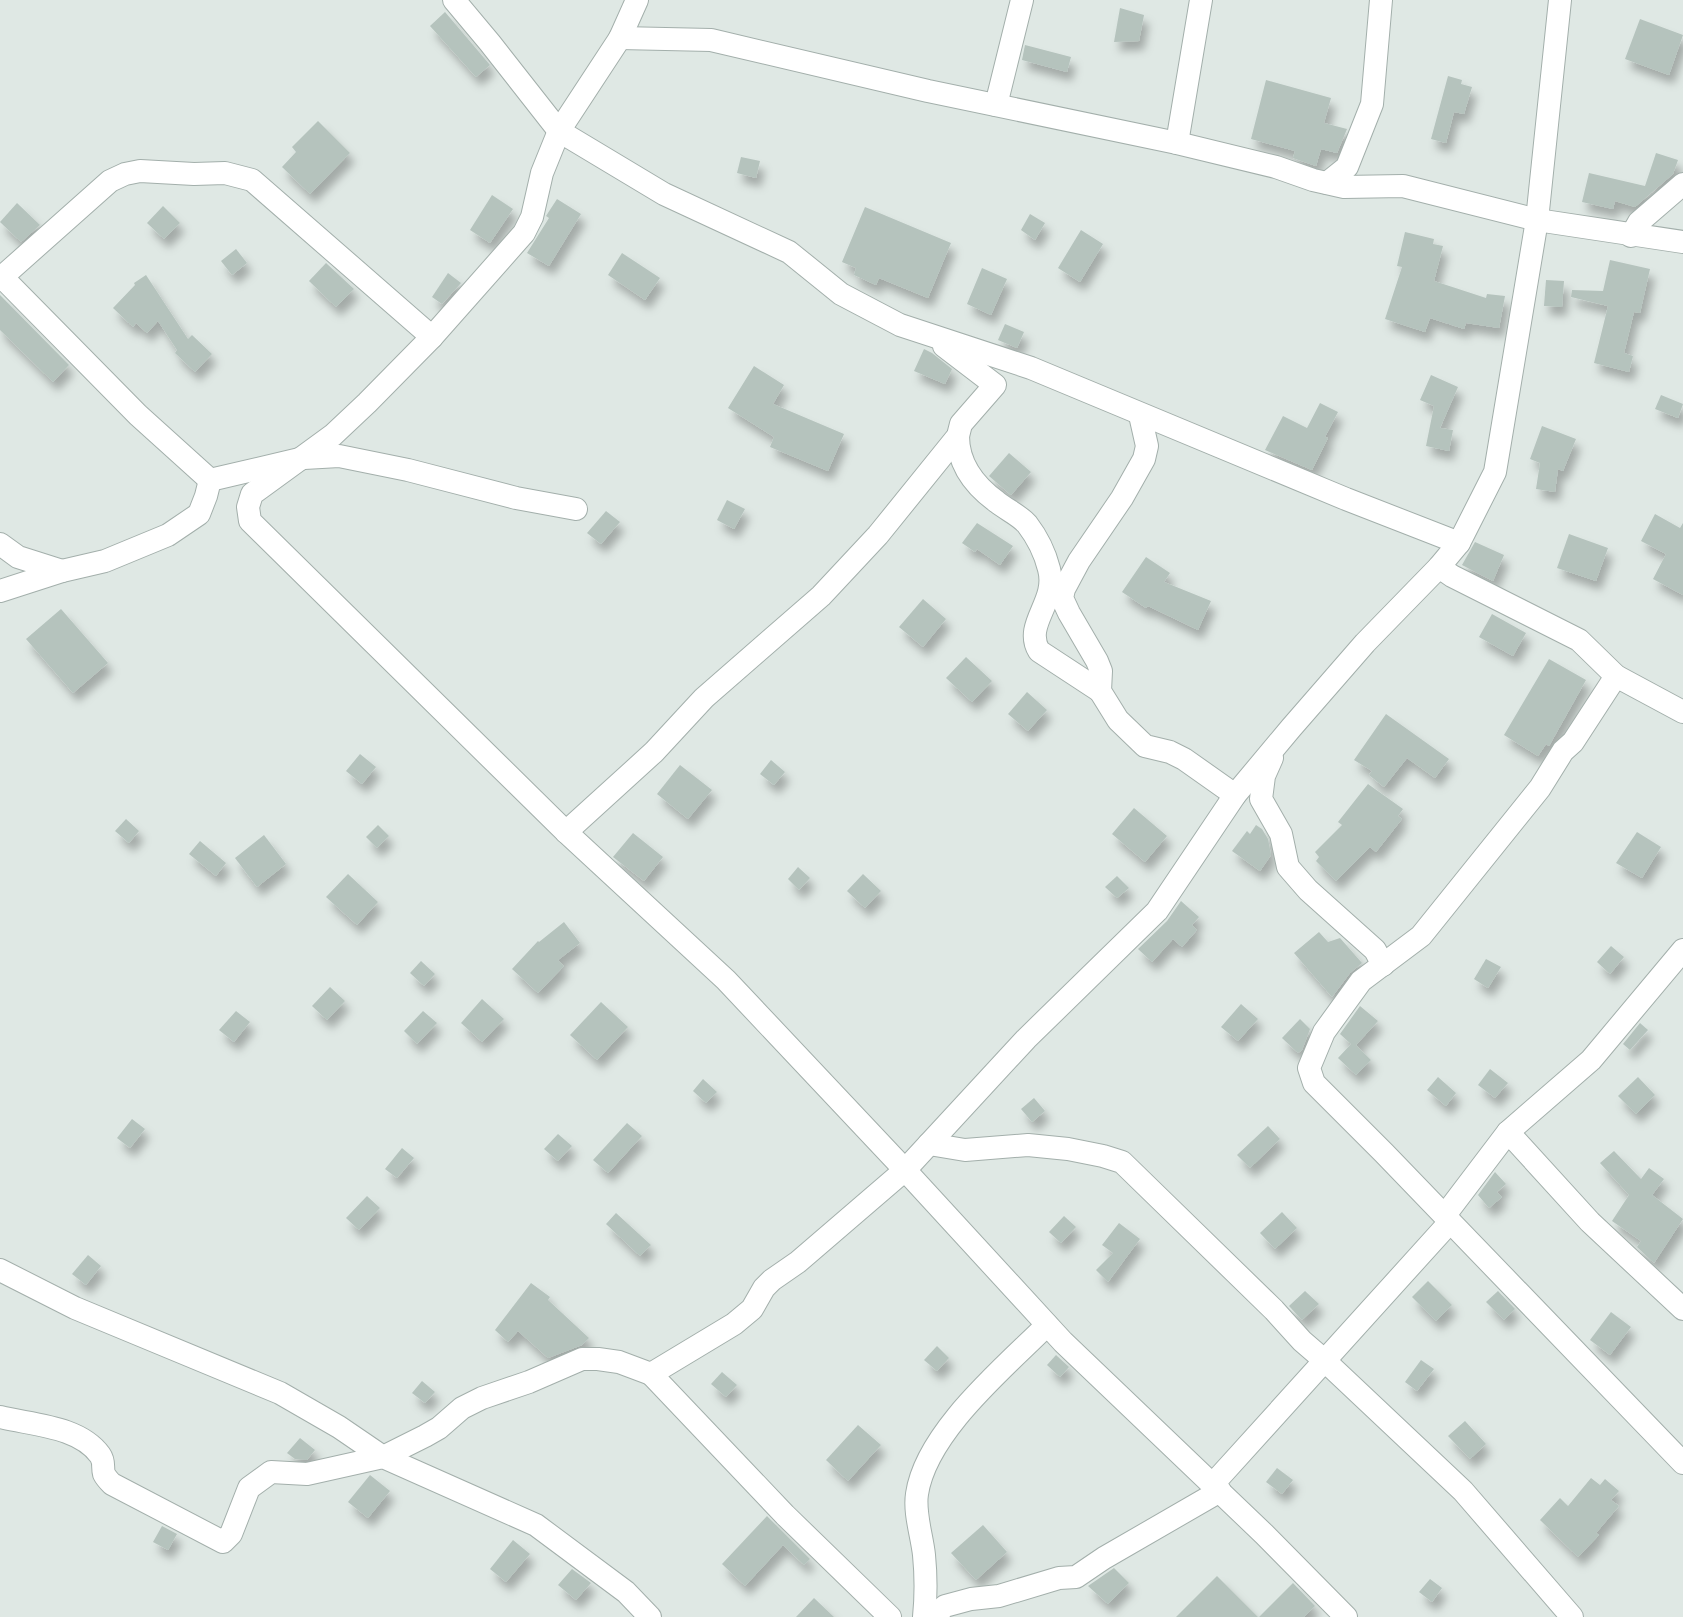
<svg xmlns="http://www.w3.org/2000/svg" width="1683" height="1617" font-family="Signika,sans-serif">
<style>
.building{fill:#b5c3bd;filter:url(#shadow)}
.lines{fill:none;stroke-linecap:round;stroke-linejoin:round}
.street-casing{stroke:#a3afab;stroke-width:24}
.street{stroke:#fff;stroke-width:22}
</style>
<defs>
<filter id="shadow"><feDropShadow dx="5" dy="9" stdDeviation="4" flood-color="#0004"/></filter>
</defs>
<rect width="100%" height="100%" fill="#dfe8e4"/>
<g class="building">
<polygon points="1120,8 1144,15 1139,41 1114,42"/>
<polygon points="445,12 490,65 476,77 430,26"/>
<polygon points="1640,19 1683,35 1669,75 1625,59"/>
<polygon points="1025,45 1071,57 1067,72 1022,60"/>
<polygon points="1448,76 1462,80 1461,84 1472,87 1464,114 1454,112 1446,143 1431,139"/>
<polygon points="1266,80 1331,98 1324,123 1347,129 1337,153 1321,149 1316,166 1293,158 1295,151 1251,139"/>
<polygon points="318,121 350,153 310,194 282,167 296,152 292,147"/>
<polygon points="1656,153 1678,160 1673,174 1635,207 1615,201 1613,209 1582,202 1589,173 1645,186"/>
<polygon points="741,157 760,161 756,178 737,173"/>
<polygon points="492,195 513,209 490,243 470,230"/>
<polygon points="557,199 581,214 549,266 527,253 549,218 546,216"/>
<polygon points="17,203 40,225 21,242 0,222"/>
<polygon points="163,206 180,223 164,239 147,223"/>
<polygon points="865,207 951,243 928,298 879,278 876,285 854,275 856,268 842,262"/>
<polygon points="1030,214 1045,223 1035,240 1021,230"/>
<polygon points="1081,230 1103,244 1080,282 1058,268"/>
<polygon points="1405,232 1434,239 1433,244 1443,246 1434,281 1486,298 1487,294 1505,296 1499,328 1466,323 1464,329 1430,318 1425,332 1385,319 1402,267 1397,266"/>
<polygon points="236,249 247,263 232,275 221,261"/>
<polygon points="622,253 660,278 645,300 608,275"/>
<polygon points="1610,260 1650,269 1640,313 1634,312 1624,353 1633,356 1629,372 1594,363 1608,306 1571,297 1572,290 1603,291"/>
<polygon points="326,263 354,289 336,307 309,281"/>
<polygon points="982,268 1007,279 991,315 967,304"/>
<polygon points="448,273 461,283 442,304 432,297"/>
<polygon points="146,275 188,339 192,335 212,354 195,372 175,353 177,350 158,321 147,333 136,323 133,327 113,308 135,285 134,283"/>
<polygon points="1546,280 1564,281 1562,307 1544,306"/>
<polygon points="0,295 69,365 53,382 0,330"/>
<polygon points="1005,324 1024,332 1017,348 998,340"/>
<polygon points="924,349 932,353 952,369 945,384 914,371"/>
<polygon points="754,366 784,385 773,404 844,434 828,471 770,447 774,437 728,408"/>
<polygon points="1431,375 1458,387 1440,428 1453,430 1449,451 1426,446 1434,406 1420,400"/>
<polygon points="1661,395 1683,404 1678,418 1655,409"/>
<polygon points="1320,403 1338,412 1325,437 1328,438 1312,470 1265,450 1283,416 1307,428"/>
<polygon points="1542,426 1576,439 1563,471 1558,469 1555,492 1536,489 1540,463 1530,459"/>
<polygon points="1009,453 1031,472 1011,495 989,476"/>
<polygon points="727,500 745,509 734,529 717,520"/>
<polygon points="606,511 620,522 601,544 587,533"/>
<polygon points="1655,514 1680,528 1683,523 1683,595 1653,579 1666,554 1641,541"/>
<polygon points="977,523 1013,546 1000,565 977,549 975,552 962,543"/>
<polygon points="1569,534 1608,548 1596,581 1557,568"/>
<polygon points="1475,542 1504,555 1493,581 1462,565"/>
<polygon points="1146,557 1170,573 1164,582 1211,601 1198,630 1148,606 1146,608 1122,592"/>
<polygon points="923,599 946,619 923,647 899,627"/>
<polygon points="61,609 108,663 73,693 26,639"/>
<polygon points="1492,614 1526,633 1513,656 1479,637"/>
<polygon points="966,657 992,681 972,702 946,678"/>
<polygon points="1549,659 1586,680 1549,746 1546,744 1538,756 1504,735"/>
<polygon points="1027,692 1047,710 1028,731 1008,714"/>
<polygon points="1386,714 1449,759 1435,778 1407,758 1384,787 1369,775 1372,771 1354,760"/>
<polygon points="360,754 376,767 362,784 346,771"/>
<polygon points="771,760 785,772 774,785 760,774"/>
<polygon points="680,765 712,790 688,819 657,794"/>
<polygon points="1368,784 1403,809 1398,816 1402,819 1376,852 1370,847 1336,881 1316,861 1319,857 1315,852 1342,825 1338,822"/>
<polygon points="1134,808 1167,836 1145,862 1112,834"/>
<polygon points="126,819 139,831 129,843 115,831"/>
<polygon points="378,825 389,836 377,848 366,837"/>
<polygon points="1256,825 1262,829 1268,839 1271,855 1260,871 1232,851 1247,831 1250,834"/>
<polygon points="1637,832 1661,847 1642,878 1616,863"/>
<polygon points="633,833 663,857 644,881 613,857"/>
<polygon points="264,835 286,864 257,887 235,858"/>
<polygon points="200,841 226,863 216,876 189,854"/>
<polygon points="798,867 810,878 799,890 788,879"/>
<polygon points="348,874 378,902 357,925 326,897"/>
<polygon points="863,874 881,891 865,908 847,891"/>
<polygon points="1117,876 1129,888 1117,898 1105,887"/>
<polygon points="1181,901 1199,917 1192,925 1197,930 1182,947 1173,939 1152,962 1138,949 1167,921"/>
<polygon points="564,922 580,943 558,960 564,966 538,993 512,969 538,941 539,942"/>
<polygon points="1319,932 1328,942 1340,938 1362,963 1350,973 1332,997 1294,953"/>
<polygon points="1611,946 1624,957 1610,974 1597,962"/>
<polygon points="1486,959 1501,967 1488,988 1474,979"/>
<polygon points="421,961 435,974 424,986 410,973"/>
<polygon points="330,987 345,1001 327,1020 312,1006"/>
<polygon points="482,999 504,1019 482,1042 461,1023"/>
<polygon points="601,1002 628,1027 597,1060 570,1035"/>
<polygon points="1241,1004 1258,1019 1238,1041 1221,1027"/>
<polygon points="1360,1006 1378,1021 1356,1045 1371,1060 1356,1075 1338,1058 1351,1044 1340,1034"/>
<polygon points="236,1011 250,1022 234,1042 219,1030"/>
<polygon points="423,1011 437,1023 417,1044 404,1031"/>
<polygon points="1300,1019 1310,1029 1302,1050 1298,1053 1282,1038"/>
<polygon points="1640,1023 1648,1030 1630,1050 1623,1044"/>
<polygon points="1490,1069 1508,1083 1495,1098 1478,1085"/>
<polygon points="1438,1077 1456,1093 1446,1106 1427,1090"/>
<polygon points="1638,1077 1655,1095 1636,1114 1618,1096"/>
<polygon points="703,1079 717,1092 706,1103 693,1091"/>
<polygon points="1034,1098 1045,1111 1032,1122 1021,1109"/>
<polygon points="132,1119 145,1129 130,1148 117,1138"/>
<polygon points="627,1123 642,1136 608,1173 593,1160"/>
<polygon points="1268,1126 1280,1139 1250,1168 1237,1155"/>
<polygon points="558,1134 572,1146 558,1161 544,1149"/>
<polygon points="402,1148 414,1158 397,1178 385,1169"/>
<polygon points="1614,1151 1641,1179 1649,1168 1664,1179 1652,1195 1683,1219 1654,1263 1637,1247 1641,1241 1612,1221 1629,1195 1600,1163"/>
<polygon points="1495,1172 1506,1184 1497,1192 1502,1197 1489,1208 1478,1195"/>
<polygon points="367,1196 380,1208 359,1230 346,1218"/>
<polygon points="1282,1212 1297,1228 1275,1249 1260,1233"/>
<polygon points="616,1213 651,1245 640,1256 606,1224"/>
<polygon points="1064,1216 1076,1227 1061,1243 1049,1232"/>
<polygon points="1119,1223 1140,1239 1108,1282 1096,1270 1113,1253 1102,1245"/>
<polygon points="88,1255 101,1266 86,1285 72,1274"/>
<polygon points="1428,1281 1452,1305 1436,1321 1412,1297"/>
<polygon points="531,1283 550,1297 548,1300 589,1338 582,1345 548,1358 518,1331 508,1342 495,1330"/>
<polygon points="1305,1291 1319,1304 1302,1320 1289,1306"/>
<polygon points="1498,1291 1515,1309 1504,1320 1486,1302"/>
<polygon points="1611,1312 1631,1327 1610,1355 1590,1340"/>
<polygon points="937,1346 949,1358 937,1371 924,1360"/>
<polygon points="1056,1355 1069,1367 1060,1377 1047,1365"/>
<polygon points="1421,1360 1434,1369 1417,1391 1405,1382"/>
<polygon points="722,1372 737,1385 726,1397 711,1384"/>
<polygon points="422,1381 435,1392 425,1403 412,1393"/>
<polygon points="1465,1421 1486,1444 1470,1459 1448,1436"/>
<polygon points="858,1425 881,1445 848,1481 826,1460"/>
<polygon points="300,1438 315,1450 307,1460 295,1459 287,1453"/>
<polygon points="1277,1468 1293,1480 1282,1494 1266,1482"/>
<polygon points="370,1475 390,1491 368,1518 348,1502"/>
<polygon points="1591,1478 1600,1485 1605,1479 1619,1491 1611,1500 1619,1506 1596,1533 1599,1535 1578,1557 1540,1520 1560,1498 1568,1506"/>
<polygon points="767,1516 810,1559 804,1565 783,1545 745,1586 722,1564"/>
<polygon points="983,1525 1007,1552 976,1580 951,1553"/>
<polygon points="162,1526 177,1534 168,1550 153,1542"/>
<polygon points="513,1540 530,1554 506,1582 490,1569"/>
<polygon points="1114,1568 1129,1583 1108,1604 1088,1586"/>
<polygon points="572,1569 591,1583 576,1600 558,1585"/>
<polygon points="1217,1576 1258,1617 1176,1617"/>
<polygon points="1430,1579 1442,1588 1432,1602 1419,1592"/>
<polygon points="1293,1583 1315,1606 1304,1617 1259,1617"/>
<polygon points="814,1598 834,1617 796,1617"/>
</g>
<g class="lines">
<defs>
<g id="street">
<polyline points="454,0 490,43 559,131 664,194 789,252 841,294 900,325 1031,368 1346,499 1459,543"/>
<polyline points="637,0 620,38 559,131 542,173 532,217 524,233 432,337 367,403 333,435 252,494 248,507 250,521 566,832 726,980 905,1170 1063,1342 1264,1534 1346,1617"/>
<polyline points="620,38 711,40 928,91 1177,143 1276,167 1313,180 1344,187 1403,186 1537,220 1683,242"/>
<polyline points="996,105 1022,0"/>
<polyline points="1177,143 1201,0"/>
<polyline points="1327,183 1347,167 1372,104 1381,0"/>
<polyline points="1631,236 1639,222 1683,184"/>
<polyline points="2,277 110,181 125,174 140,171 194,174 225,173 252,180 432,337"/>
<polyline points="0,278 2,277 138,415 210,480"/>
<polyline points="1140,415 1147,446 1144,459 1122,498 1079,561 1064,589 1062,598 1069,613 1097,661 1101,671 1100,691 1118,720 1145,746 1170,752 1184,759 1235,795"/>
<path d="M 958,436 C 958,464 975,486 997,502 C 1007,510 1019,515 1027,524 C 1037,537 1045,553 1049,569 C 1058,602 1023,624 1039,651 L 1100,691"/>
<polyline points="0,544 18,557 62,571"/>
<polyline points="1439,567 1452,576 1579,640 1616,676 1683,712"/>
<polyline points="0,591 62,571 105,561 168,535 199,514 206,496 210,480 304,458 339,456 408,470 516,498 576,509"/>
<polyline points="1616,676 1573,742 1563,751 1540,788 1421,936 1361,981 1324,1032 1309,1068 1314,1083 1384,1153 1683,1463"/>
<polyline points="1272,758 1264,776 1261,799 1281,834 1288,867 1308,890 1375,950 1383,965"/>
<polyline points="566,832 654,752 704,698 821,596 878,535 958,436 961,424 995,385 944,346"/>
<polyline points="1508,1132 1590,1222 1683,1309"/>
<polyline points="929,1144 965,1150 1028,1145 1068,1149 1103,1156 1122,1162 1274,1310 1302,1341 1324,1360 1463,1491 1572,1617"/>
<polyline points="1445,1215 1508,1132 1591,1060 1683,950"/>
<polyline points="0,1270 75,1308 280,1393 339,1427 383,1457 425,1436 439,1428 462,1408 482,1398 529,1382 582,1359 598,1359 619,1362 651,1374 734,1324 752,1309 764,1288 772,1280 798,1262 905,1170 1026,1039 1157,911 1235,795 1291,728 1365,643 1439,567 1459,543 1495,472 1537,220 1560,0"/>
<polyline points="651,1374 785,1515 890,1617"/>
<path d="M 0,1417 C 32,1425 79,1426 100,1455 C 105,1462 102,1467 104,1474 C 105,1476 110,1482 112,1484 L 223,1542 L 231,1534 L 249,1488 L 271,1472 L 307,1474 L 383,1457 L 536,1525 L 626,1592 L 650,1617"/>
<polyline points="1213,1484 1450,1222"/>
<path d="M 924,1617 C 926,1597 926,1575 924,1555 C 922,1536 914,1513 917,1494 C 926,1432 1005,1367 1047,1325"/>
<polyline points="933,1617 945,1606 971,1599 999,1596 1059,1578 1076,1577 1104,1558 1220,1491"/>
</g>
</defs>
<use href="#street" class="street-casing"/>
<use href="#street" class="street"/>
</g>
</svg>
